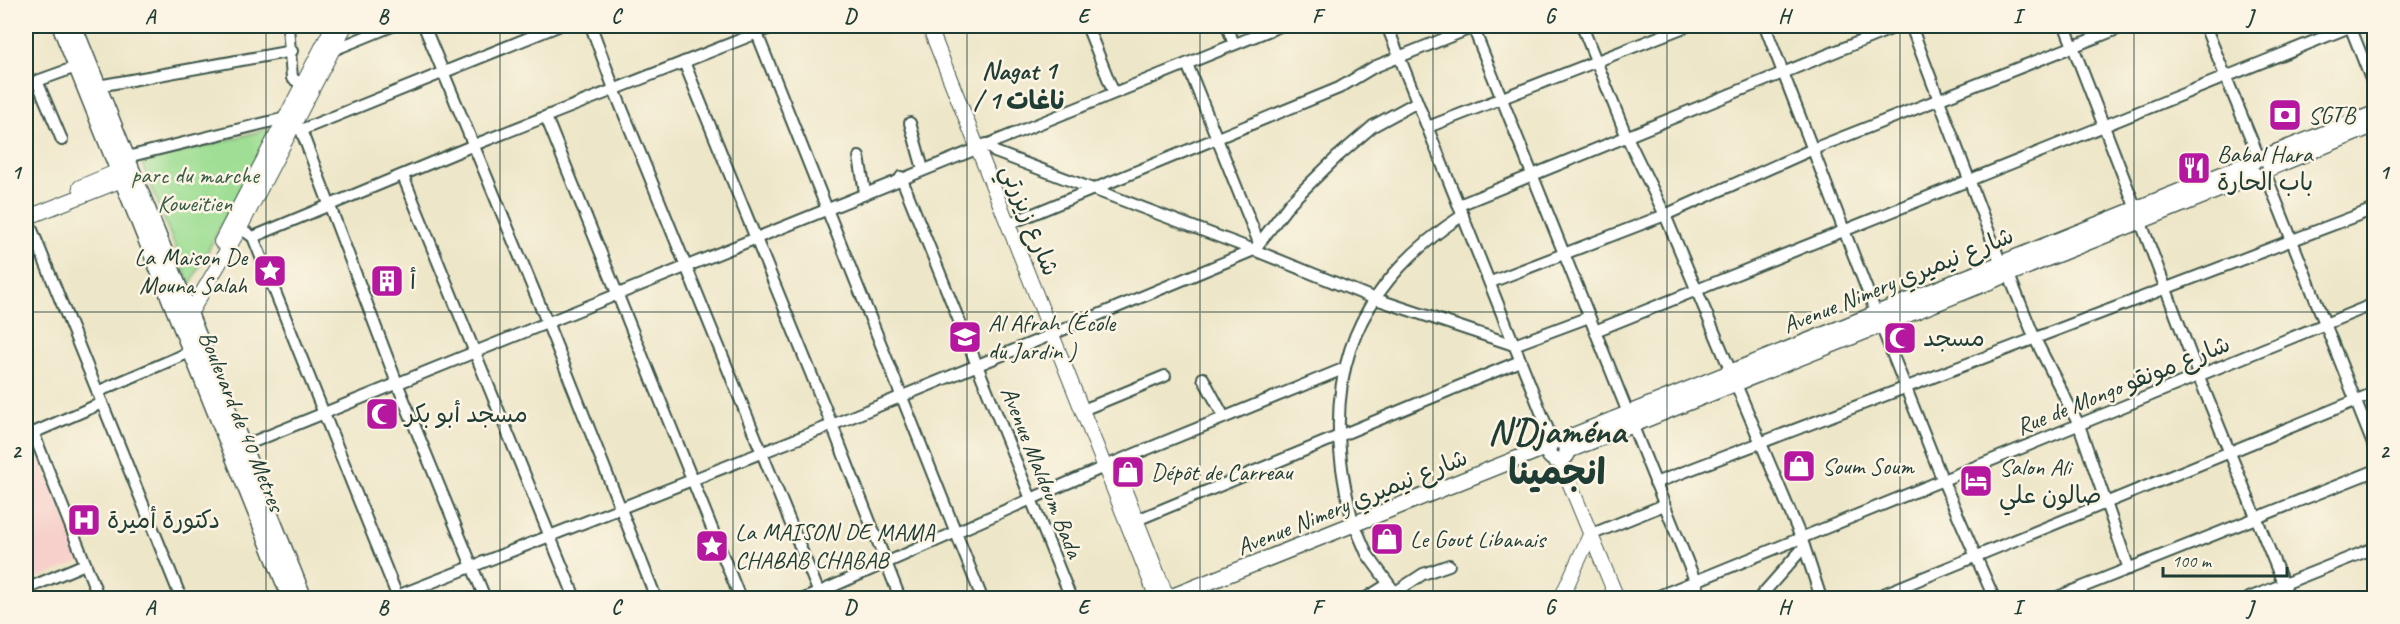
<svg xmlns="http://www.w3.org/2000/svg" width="2400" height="624" font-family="Caveat,'Playpen Sans Arabic',sans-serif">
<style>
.built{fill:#f7d0cb}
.green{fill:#9fde94;stroke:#5f8e64;stroke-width:1.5}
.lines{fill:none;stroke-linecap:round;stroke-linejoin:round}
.street-casing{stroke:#3e564a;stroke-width:14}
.secondary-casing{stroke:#3e564a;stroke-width:16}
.primary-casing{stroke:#3e564a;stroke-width:18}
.street{stroke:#fff;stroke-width:10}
.secondary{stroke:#fff;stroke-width:14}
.primary{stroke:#fff;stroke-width:15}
.grid{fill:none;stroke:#1f3d34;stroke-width:1.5;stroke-opacity:0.55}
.labels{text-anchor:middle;stroke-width:5;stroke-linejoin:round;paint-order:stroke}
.poi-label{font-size:24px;fill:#1f3d34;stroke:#fcf5e5;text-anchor:start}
.park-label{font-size:24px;fill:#395d47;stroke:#fcf5e5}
.street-label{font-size:24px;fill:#1f3d34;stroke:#fcf5e5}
.neighbourhood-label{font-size:26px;font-weight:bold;fill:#1f3d34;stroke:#fcf5e5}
.town-label{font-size:36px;font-weight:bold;fill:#1f3d34;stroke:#fcf5e5}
.neatline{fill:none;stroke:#1f3d34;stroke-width:2}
.grid-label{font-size:20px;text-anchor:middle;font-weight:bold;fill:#1f3d34}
</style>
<rect width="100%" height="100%" fill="#fcf5e5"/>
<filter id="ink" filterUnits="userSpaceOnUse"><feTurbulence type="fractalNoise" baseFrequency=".0167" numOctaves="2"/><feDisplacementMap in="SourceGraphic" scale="12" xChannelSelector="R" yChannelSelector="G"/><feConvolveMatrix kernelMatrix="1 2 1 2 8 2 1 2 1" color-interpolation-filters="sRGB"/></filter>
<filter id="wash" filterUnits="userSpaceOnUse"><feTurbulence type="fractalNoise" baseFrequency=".008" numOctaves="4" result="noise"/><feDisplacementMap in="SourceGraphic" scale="24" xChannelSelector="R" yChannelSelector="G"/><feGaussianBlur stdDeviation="1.35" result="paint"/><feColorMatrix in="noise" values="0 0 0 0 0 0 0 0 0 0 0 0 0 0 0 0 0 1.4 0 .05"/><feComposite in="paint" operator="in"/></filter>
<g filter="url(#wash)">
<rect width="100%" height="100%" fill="#ede6c8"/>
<polygon class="built" points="35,444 82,561 26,583 26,448"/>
<polygon class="green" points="272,128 190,285 142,163"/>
</g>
<g filter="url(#ink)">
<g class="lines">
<defs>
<g id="street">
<polyline points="288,26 292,78 303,85"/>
<polyline points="424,26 547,322 656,598"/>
<polyline points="591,26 614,89 821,598"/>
<polyline points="754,26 982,598"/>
<polyline points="1087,26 1113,91"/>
<polyline points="1227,26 1234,44"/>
<polyline points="1387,26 1553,442"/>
<polyline points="1582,26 1626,135 1665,215 1731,372"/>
<polyline points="1765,26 1876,313"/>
<polyline points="1911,26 2001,264"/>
<polyline points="2065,26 2136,209"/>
<polyline points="2205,26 2259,158"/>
<polyline points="2350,26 2374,87"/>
<polyline points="1473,27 1628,413"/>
<polyline points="333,50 392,26"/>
<polyline points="684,62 832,425 900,598"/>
<polyline points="1187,64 1259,243"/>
<polyline points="37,81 62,140"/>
<polyline points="26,85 76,67"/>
<polyline points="98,86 292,51"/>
<polyline points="546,117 740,598"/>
<polyline points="910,123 923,169"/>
<polyline points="1428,127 1687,26"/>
<polyline points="301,130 558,26"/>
<polyline points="986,144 995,152 1254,250 1373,298 1514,345 1589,317"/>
<polyline points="127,157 285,118 295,122 301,130 397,383 485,598"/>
<polyline points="859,157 865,192"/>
<polyline points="2266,175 2374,447"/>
<polyline points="403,176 575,598"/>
<polyline points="901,177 1071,598"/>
<polyline points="1459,205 1898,26"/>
<polyline points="26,215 181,598"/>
<polyline points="2140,220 2199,377 2289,598"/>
<polyline points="1016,221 1339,88 1374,67 1476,26"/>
<polyline points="240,228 253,237 474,145 775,26"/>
<polyline points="253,237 398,598"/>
<polyline points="2008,273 2035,339 2079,425 2129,569"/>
<polyline points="1491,282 1665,215 1813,149 2125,26"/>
<polyline points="1880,323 1943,481 1994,598"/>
<polyline points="1060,331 1254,250 1291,202 1337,157 1373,126 1417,102"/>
<polyline points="1595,331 2352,26"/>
<polyline points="1203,378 1224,417"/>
<polyline points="1735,382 1802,540 1821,598"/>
<polyline points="97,392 190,352"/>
<polyline points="1090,407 1165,376"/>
<polyline points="1632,424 1702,598"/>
<polyline points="33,432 99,598"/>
<polyline points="26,436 102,403"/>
<polyline points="238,448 1280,26"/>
<polyline points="1655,483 2374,209"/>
<polyline points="1137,520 1520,361"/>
<path d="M 1354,525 C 1317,392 1345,292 1463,215"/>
<polyline points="1358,533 1367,554 1399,598"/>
<polyline points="1590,535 1664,505"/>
<polyline points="26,589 85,564"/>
<polyline points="1394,593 1423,574 1449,565"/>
<polyline points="392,598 832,425 1051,335"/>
<polyline points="806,598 1113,463 1343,369"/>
<polyline points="1366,598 1387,585"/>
<polyline points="1654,598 2374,304"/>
<polyline points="1759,598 1804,547"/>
<polyline points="1874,598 2374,393"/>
<polyline points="2055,598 2374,471"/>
<polyline points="2249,598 2374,548"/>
</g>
<g id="secondary">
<polyline points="929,26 1157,598"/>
<polyline points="80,187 118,171 123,164"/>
<polyline points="26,218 122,180 128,171"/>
<polyline points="221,242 333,26"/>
<polyline points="185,322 240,228 345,26"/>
<polyline points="1560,460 1617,598"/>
<polyline points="1123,486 1166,595"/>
<polyline points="1561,598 1590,535"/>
</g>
<g id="primary">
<polyline points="60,26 290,598"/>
<polyline points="74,26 304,598"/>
<polyline points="2262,158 2374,114"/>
<polyline points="2270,168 2374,125"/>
<circle cx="1558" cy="450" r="10"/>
<polyline points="1560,441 2253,162"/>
<polyline points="1567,451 2255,175"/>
<polyline points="1171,597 1549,446"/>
</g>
</defs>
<use href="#street" class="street-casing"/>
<use href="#secondary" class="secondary-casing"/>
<use href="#primary" class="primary-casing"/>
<use href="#street" class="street"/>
<use href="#secondary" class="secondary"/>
<use href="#primary" class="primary"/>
</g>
</g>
<path class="grid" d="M 266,26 L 266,598M 500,26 L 500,598M 733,26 L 733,598M 967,26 L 967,598M 1200,26 L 1200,598M 1433,26 L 1433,598M 1667,26 L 1667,598M 1900,26 L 1900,598M 2134,26 L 2134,598M 26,312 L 2374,312"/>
<defs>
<symbol id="bank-square" viewBox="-11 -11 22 22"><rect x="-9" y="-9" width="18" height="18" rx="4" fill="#b5179e" stroke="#fcf5e5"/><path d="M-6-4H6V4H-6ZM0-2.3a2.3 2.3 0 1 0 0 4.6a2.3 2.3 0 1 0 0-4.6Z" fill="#fff"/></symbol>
<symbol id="restaurant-square" viewBox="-11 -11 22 22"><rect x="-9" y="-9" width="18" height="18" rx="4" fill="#b5179e" stroke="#fcf5e5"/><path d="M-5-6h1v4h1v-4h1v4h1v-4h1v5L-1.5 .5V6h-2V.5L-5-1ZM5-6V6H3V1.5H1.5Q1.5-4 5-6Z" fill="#fff"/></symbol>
<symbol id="sight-square" viewBox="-11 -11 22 22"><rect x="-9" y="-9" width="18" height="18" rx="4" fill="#b5179e" stroke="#fcf5e5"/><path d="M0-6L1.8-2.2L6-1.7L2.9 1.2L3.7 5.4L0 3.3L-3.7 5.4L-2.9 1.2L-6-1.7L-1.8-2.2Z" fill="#fff"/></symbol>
<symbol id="building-square" viewBox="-11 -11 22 22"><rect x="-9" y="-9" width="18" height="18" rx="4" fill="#b5179e" stroke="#fcf5e5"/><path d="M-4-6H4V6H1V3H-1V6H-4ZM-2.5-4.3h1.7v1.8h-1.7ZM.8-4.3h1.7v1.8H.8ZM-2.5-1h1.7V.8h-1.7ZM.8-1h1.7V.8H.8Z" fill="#fff"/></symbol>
<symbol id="school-square" viewBox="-11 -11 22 22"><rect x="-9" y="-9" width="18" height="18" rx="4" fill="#b5179e" stroke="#fcf5e5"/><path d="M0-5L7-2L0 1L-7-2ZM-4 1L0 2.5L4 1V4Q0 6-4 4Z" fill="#fff"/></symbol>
<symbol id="mosque-square" viewBox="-11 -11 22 22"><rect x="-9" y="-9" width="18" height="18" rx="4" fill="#b5179e" stroke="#fcf5e5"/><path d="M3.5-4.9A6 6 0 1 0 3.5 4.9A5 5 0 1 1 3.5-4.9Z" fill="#fff"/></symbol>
<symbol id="shop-square" viewBox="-11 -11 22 22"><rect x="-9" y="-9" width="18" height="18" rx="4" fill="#b5179e" stroke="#fcf5e5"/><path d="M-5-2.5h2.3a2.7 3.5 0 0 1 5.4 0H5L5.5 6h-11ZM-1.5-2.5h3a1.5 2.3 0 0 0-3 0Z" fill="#fff"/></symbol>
<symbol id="hotel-square" viewBox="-11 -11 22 22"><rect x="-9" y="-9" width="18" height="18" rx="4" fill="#b5179e" stroke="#fcf5e5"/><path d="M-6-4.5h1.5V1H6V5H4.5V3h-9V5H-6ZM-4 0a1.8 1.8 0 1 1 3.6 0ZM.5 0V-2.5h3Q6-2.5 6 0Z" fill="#fff"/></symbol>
<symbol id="hospital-square" viewBox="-11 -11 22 22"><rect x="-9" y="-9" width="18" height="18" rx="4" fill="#b5179e" stroke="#fcf5e5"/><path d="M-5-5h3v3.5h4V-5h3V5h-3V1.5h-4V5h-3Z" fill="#fff"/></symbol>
</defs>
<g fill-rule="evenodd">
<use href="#bank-square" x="2266" y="96" width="38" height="38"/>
<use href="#restaurant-square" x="2175" y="149" width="38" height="38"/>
<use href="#sight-square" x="251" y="252" width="38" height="38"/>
<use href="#building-square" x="368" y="262" width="38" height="38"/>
<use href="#school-square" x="946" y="318" width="38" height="38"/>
<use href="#mosque-square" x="1881" y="319" width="38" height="38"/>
<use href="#mosque-square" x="363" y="395" width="38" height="38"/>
<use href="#shop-square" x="1780" y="447" width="38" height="38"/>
<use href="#shop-square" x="1109" y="453" width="38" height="38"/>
<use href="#hotel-square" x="1957" y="462" width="38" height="38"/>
<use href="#hospital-square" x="65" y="501" width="38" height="38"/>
<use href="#shop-square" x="1368" y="520" width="38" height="38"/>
<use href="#sight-square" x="693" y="527" width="38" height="38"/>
</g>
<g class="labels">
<g class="poi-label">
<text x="2308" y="123">SGTB</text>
<text x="2217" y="162">Babal Hara<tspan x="2217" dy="28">باب الحارة</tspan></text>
<text x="247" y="265" text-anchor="end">La Maison De<tspan x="247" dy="28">Mouna Salah</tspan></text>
<text x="410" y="289">أ</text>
<text x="988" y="331">Al Afrah (École<tspan x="988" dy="28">du Jardin )</tspan></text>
<text x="1923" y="346">مسجد</text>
<text x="405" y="422">مسجد أبو بكر</text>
<text x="1822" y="474">Soum Soum</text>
<text x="1999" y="475">Salon Ali<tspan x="1999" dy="28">صالون علي</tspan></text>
<text x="1151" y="480">Dépôt de Carreau</text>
<text x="107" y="528">دكتورة أميرة</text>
<text x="735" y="540">La MAISON DE MAMA<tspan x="735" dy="28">CHABAB CHABAB</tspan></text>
<text x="1410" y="547">Le Gout Libanais</text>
</g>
<g class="park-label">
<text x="195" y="183">parc du marche<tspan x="195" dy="28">Koweïtien</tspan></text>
</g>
<g class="street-label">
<text transform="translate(1030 220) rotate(68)" y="8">شارع زيزرتي</text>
<text transform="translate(1898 280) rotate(-22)" y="8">Avenue Nimery شارع نيميري</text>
<text transform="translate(2123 385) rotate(-22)" y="8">Rue de Mongo شارع مونقو</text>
<text transform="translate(242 421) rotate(68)" y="8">Boulevard de 40 Metres</text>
<text transform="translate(1042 472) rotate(68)" y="8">Avenue Maldoum Bada</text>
<text transform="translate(1352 502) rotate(-22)" y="8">Avenue Nimery شارع نيميري</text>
</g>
<g class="neighbourhood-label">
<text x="1019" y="79">Nagat 1<tspan x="1019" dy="30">/ ناغات 1</tspan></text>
</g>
<g class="town-label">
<text x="1557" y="443">N'Djaména<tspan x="1557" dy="41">انجمينا</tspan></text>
</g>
</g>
<rect width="2400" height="624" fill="none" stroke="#fcf5e5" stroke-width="66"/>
<path d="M2163 567v9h124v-9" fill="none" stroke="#1f3d34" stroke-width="3"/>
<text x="2172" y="567" font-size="18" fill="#1f3d34" stroke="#fcf5e5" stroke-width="4.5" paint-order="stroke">100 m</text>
<rect x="33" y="33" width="2334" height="558" class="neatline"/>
<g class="grid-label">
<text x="150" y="23">A</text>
<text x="383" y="23">B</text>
<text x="616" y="23">C</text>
<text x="850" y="23">D</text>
<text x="1083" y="23">E</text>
<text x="1317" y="23">F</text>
<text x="1550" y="23">G</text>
<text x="1784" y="23">H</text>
<text x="2017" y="23">I</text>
<text x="2250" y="23">J</text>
<text x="16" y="179">1</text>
<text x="2384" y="179">1</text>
<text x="16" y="458">2</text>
<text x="2384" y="458">2</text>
<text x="150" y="614">A</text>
<text x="383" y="614">B</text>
<text x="616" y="614">C</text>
<text x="850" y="614">D</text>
<text x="1083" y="614">E</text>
<text x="1317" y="614">F</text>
<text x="1550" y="614">G</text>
<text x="1784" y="614">H</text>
<text x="2017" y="614">I</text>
<text x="2250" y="614">J</text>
</g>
</svg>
